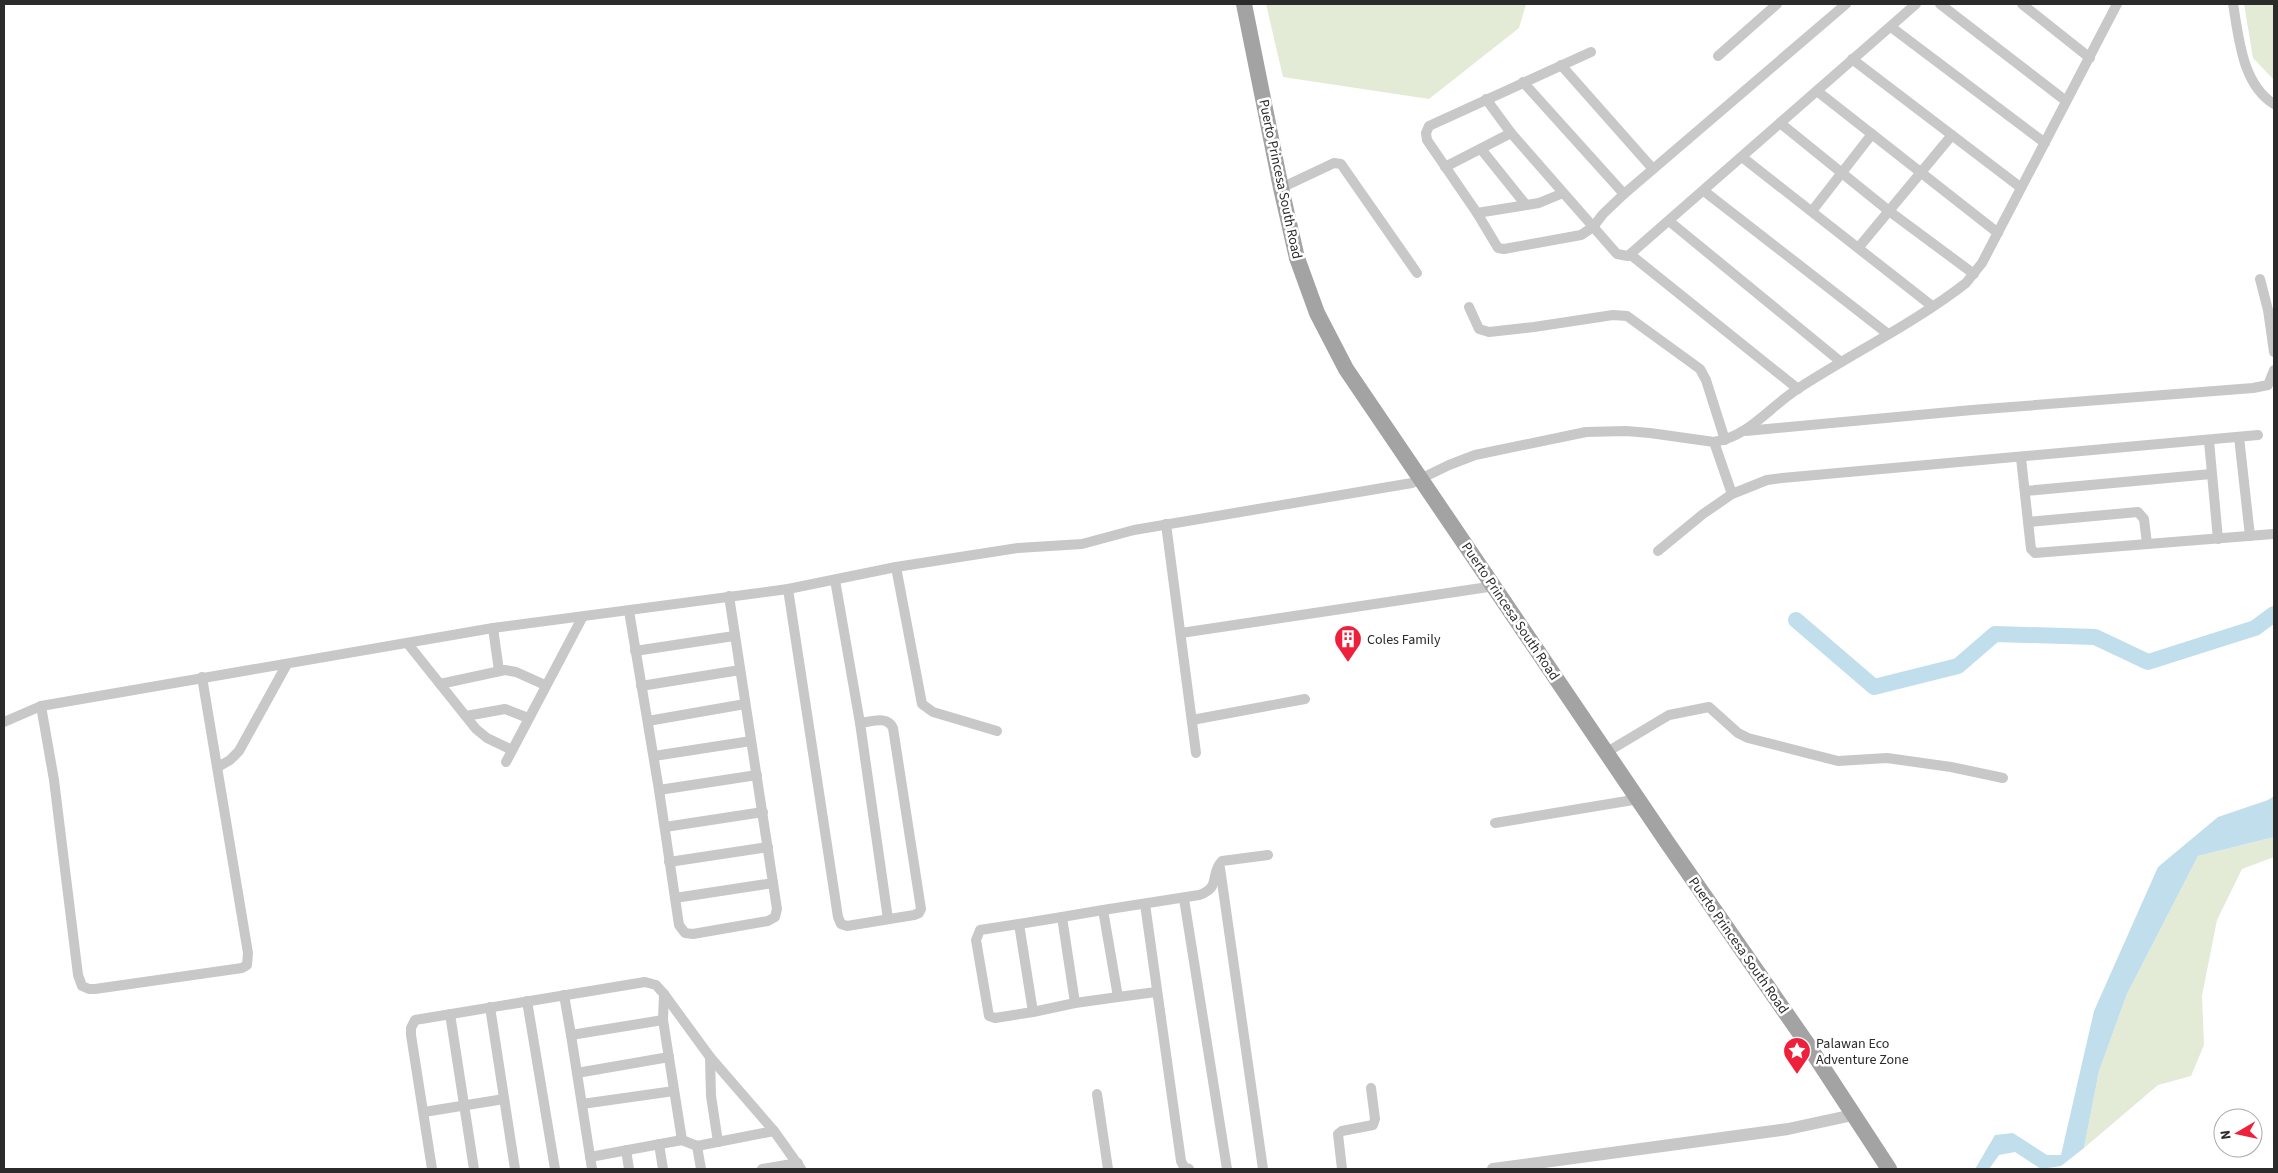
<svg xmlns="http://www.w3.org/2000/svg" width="2278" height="1173" font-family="'Source Sans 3',sans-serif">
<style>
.green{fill:#e3ebd7}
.water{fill:#c1deec}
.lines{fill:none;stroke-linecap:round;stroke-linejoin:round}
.river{stroke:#c1deec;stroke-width:16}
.minor{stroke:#c8c8c8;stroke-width:10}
.tertiary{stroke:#c8c8c8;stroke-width:12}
.primary{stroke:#a3a3a3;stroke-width:16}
.labels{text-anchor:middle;stroke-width:5;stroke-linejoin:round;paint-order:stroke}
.street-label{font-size:14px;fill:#2b2b2b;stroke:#fff}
.poi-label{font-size:14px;fill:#2b2b2b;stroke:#fff;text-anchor:start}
</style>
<rect width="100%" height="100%" fill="#fff"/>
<g class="green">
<polygon points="1266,4 1526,4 1519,28 1429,99 1283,77"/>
<polygon points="2244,4 2274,4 2274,80 2253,58"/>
<polygon points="2274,837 2274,857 2242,869 2217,920 2202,996 2204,1045 2191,1076 2158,1085 2084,1148 2099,1071 2127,994 2198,856"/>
</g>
<polygon class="water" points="2274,796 2274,837 2198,856 2127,994 2099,1071 2084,1148 2061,1166 2041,1169 2015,1152 1999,1155 1989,1169 1975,1169 1995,1135 2013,1133 2047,1155 2061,1155 2094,1011 2158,867 2218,817 2268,800"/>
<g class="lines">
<polyline class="river" points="1796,620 1874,687 1958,666 1995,634 2095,637 2148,662 2255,628 2274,614"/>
<g class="minor">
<polyline points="1940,4 2066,101"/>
<polyline points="2022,4 2090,58"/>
<path d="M 2233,4 C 2239,38 2242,84 2274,104"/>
<polyline points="1891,27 2045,143"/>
<polyline points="1591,52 1429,126 1426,133 1427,140 1477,213 1498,248 1504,249 1581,235 1593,227 1603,214 1624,194 1846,4"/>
<polyline points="1718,56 1777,4"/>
<polyline points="1852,59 2020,187"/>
<polyline points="1561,65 1653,169"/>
<polyline points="1523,82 1624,194"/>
<polyline points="1817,91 1998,233"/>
<polyline points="1486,99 1511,133 1617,254 1628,256 1916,4"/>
<polyline points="1780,123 1889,211 1974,274"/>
<polyline points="1481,149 1526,205"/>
<polyline points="1742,157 1932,306"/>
<polyline points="1445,167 1511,133"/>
<polyline points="1281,188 1334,163 1341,164 1417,273"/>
<polyline points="1704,191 1888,334"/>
<polyline points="1812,211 1872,134"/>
<polyline points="1477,213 1539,203 1563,193"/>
<polyline points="1669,221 1841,362"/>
<polyline points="1859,247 1952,135"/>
<polyline points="1631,255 1798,389"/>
<polyline points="2260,279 2268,310 2274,352"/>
<polyline points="1469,307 1479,329 1489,332 1534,327 1613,315 1627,316 1700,369 1706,380 1725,440"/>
<polyline points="1746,431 1972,410 2253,388 2268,385 2274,370"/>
<polyline points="2239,437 2250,536"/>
<polyline points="2209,441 2218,539"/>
<path d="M 1714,442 C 1750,436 1769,407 1799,388 C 1853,353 1916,322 1966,283 L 1982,263 L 2117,4"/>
<polyline points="2021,458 2031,549 2035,553 2273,534"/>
<polyline points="2025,491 2211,474"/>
<polyline points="2028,522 2138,512 2144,519 2147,544"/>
<polyline points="1166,524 1196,753"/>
<polyline points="1658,551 1703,514 1732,494"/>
<polyline points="896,567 922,704 933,712 997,731"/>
<polyline points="835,580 860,723 888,919"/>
<path d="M 788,589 L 838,917 L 841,924 L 847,926 L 914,915 L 919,913 L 921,909 L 893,728 C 887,715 871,722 860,723"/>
<polyline points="629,611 659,790 679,925 685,933 693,934 768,921 775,917 777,909 729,596"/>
<polyline points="493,628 499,671"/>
<polyline points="1181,633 1495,586"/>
<polyline points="408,644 476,729 487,738 512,750"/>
<polyline points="635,651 734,636"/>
<polyline points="440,684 505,670 516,672 545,685"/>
<polyline points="641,686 740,670"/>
<polyline points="41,706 54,780 78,975 82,986 89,989 95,989 242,968 247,965 248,953 202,677"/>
<polyline points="466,716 505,709 528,718"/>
<polyline points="1192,720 1305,699"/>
<polyline points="648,721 745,704"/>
<polyline points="4,722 41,706 493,628 788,589 896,567 1018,548 1082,544 1134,530 1412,483 1449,465 1475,455 1586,432 1626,431 1650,433 1714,442 1732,494 1767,480 1782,478 2258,435"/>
<polyline points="1607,752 1669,715 1709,707 1738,733 1748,738 1838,761 1887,758 1951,767 2003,778"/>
<polyline points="654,756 751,741"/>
<polyline points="506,762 582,618"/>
<polyline points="218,767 230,760 239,751 287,664"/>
<polyline points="659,790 757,775"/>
<polyline points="1495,823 1639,799"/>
<polyline points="665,827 763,812"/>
<polyline points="669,862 768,847"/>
<polyline points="1220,868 1263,1169"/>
<polyline points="675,898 773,883"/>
<polyline points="1184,899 1227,1169"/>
<polyline points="1145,904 1181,1161 1184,1167 1189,1169"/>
<polyline points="1103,910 1062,917 1075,1003 1118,997"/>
<polyline points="1062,917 1019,924 1033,1012 1075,1003"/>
<polyline points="1019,924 980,930 976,940 989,1016 995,1018 1033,1012"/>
<path d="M 1156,992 L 1118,997 L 1103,910 L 1199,895 C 1222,887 1209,874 1222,861 L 1268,855"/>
<polyline points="664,994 663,1020 682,1140 697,1146 701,1169"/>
<polyline points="564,995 571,1035 663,1020"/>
<polyline points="527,1001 555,1169"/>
<polyline points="490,1007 515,1169"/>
<polyline points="450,1014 474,1169"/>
<polyline points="571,1035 592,1169"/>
<polyline points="710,1057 711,1096 718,1142"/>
<polyline points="577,1073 669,1057"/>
<polyline points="1097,1094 1108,1169"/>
<polyline points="582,1104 674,1091"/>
<polyline points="424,1112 504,1099"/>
<polyline points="659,1144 663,1169"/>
<polyline points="697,1146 774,1131"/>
<polyline points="626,1150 629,1169"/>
<polyline points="590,1157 682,1140"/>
<polyline points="432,1169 411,1035 411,1028 415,1020 645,982 656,985 664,994 710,1057 774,1131 801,1169"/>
<polyline points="762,1169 798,1163"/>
<polyline points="1342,1169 1338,1134 1342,1131 1373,1125 1375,1119 1371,1088"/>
</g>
<polyline class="tertiary" points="1493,1169 1788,1129 1853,1115"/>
<polyline class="primary" points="1244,4 1281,188 1297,258 1317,313 1346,369 1669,845 1806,1042 1889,1169"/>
</g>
<defs>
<symbol id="building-pin" viewBox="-11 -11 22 30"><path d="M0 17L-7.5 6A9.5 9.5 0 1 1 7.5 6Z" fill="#ef203b" stroke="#fff"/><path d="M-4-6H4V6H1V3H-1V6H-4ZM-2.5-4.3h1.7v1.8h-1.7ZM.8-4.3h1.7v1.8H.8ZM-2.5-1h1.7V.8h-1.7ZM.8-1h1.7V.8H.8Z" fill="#fff"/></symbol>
<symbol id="sight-pin" viewBox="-11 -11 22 30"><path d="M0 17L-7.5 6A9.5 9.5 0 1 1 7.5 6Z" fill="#ef203b" stroke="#fff"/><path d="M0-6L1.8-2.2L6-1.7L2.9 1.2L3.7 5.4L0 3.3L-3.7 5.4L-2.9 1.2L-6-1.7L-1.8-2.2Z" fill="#fff"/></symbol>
</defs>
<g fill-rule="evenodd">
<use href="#building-pin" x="1332" y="623" width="32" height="43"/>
<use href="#sight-pin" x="1781" y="1035" width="32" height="43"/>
</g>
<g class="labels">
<g class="street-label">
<text transform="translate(1281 179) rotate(78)" y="5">Puerto Princesa South Road</text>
<text transform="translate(1511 611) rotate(56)" y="5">Puerto Princesa South Road</text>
<text transform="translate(1739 945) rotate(55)" y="5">Puerto Princesa South Road</text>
</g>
<g class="poi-label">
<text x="1367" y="644">Coles Family</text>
<text x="1816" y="1048">Palawan Eco<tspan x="1816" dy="16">Adventure Zone</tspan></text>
</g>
</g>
<rect width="2278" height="1173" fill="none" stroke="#2b2b2b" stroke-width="10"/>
<g transform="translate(2238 1133) rotate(261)"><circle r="24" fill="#ffffff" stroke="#aaaaaa"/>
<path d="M0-4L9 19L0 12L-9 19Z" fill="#ef203b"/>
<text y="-8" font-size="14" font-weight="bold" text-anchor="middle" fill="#2b2b2b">N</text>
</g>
</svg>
